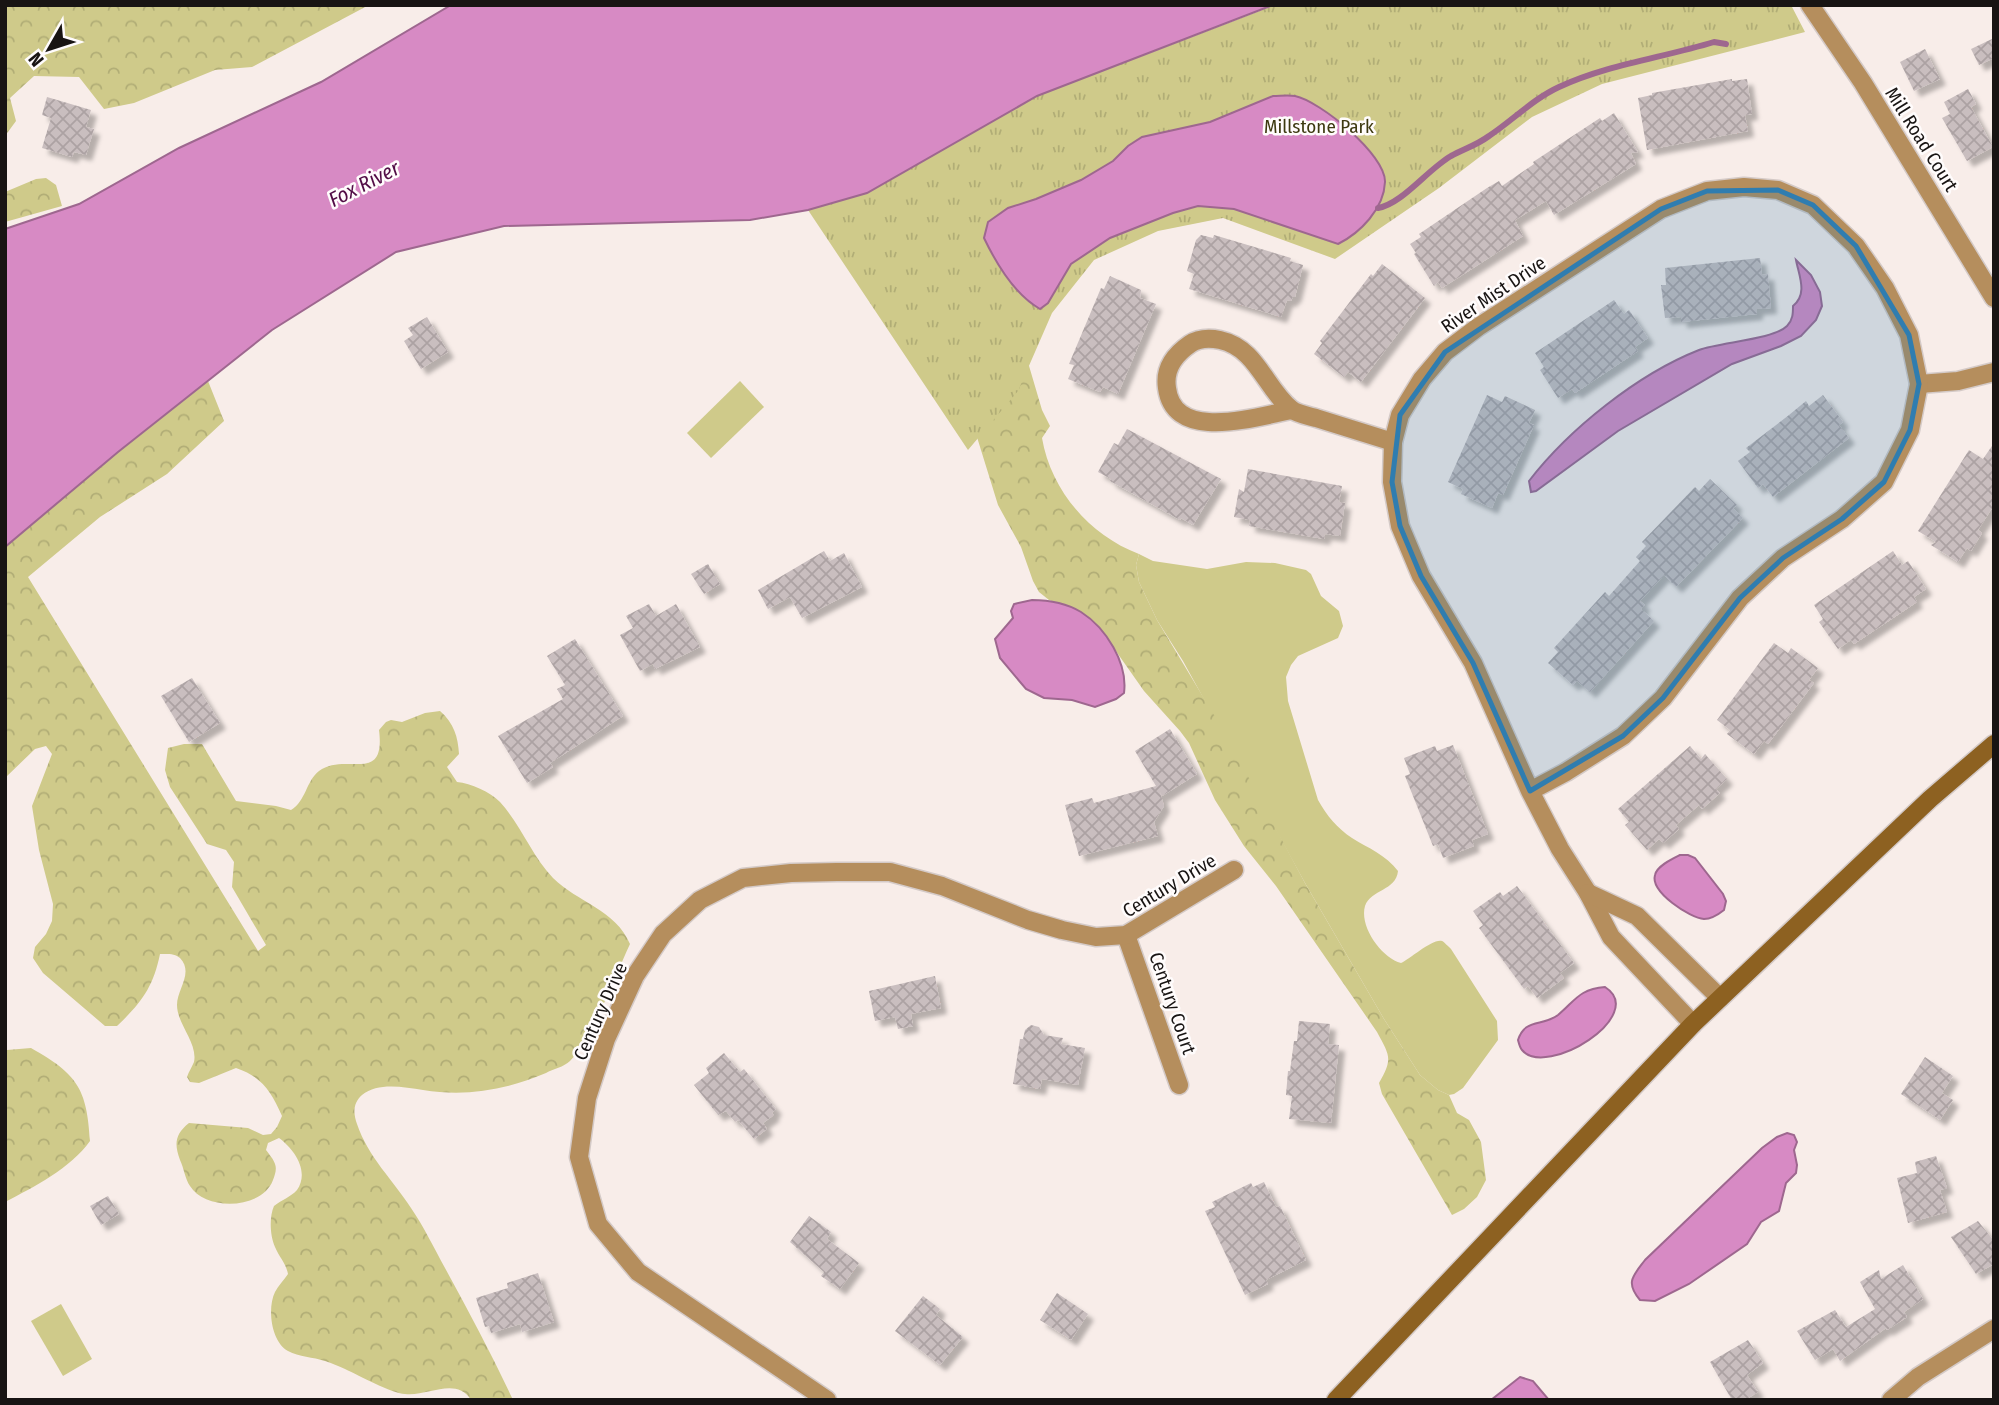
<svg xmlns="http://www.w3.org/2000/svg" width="1999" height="1405" font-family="'Fira Sans Condensed',sans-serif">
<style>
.green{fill:#cfca8a}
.forest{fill:url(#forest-crowns)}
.park{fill:url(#park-tufts)}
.water{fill:#d78ac4;stroke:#9e678f;stroke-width:2}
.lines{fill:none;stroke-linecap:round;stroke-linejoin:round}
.stream{stroke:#9e678f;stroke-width:6}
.building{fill:url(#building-cross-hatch);filter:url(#shadow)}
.street-casing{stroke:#d4cac7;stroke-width:21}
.secondary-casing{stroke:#d4cac7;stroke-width:21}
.street{stroke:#b58e5d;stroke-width:18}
.secondary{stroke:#8d6121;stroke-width:18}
.marked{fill:#2f7db0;fill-opacity:0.2;stroke:#2f7db0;stroke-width:5;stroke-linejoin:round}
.labels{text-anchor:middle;stroke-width:5;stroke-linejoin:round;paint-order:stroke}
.park-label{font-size:19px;fill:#3d3910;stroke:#fffcfc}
.street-label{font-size:19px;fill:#181413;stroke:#fffcfc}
.water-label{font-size:21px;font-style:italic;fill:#510c45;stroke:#fffcfc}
</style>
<defs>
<pattern id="forest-crowns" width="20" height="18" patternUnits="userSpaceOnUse" patternTransform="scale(1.75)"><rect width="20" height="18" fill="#cfca8a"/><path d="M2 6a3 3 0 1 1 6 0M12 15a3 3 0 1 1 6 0" fill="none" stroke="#b1ad76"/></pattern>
<pattern id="park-tufts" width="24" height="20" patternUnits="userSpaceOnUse" patternTransform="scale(1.75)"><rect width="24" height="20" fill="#cfca8a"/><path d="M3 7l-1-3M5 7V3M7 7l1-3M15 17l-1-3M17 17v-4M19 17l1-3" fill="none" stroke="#b1ad76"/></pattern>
<pattern id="building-cross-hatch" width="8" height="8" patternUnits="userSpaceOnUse" patternTransform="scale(1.75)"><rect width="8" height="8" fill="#c9bebf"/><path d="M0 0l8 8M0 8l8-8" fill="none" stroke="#aca2a3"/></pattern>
<filter id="shadow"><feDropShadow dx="6" dy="6" stdDeviation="2" flood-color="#0004"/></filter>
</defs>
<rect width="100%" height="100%" fill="#f8ede9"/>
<g class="green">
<polygon points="740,381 764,407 711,458 687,433"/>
<path d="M 1139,554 L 1153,561 L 1207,569 L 1246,562 L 1275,563 L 1306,570 L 1311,574 L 1321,596 L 1339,611 L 1343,626 L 1338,638 L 1298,656 L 1291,665 L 1286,677 L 1288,701 L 1318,800 C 1327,816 1337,828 1352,838 C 1368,848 1386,855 1398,871 C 1396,891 1371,889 1365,906 C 1359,927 1382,958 1401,963 C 1410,959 1433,938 1442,941 C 1443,941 1450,948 1451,949 L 1497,1021 L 1498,1040 L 1463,1088 L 1454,1094 L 1449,1095 L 1438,1090 L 1420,1075 L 1384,1019 L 1305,883 L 1183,661 L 1157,620 L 1139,582 L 1136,565 Z"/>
<polygon points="61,1304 92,1359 63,1376 31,1321"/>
</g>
<g class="forest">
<polygon points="5,5 369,5 252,67 215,70 134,103 104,109 79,77 34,76 10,98 16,121 5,136"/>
<polygon points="46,178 56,185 62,206 5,222 5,192 36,179"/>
<path d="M 1027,359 L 1042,410 L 1050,426 L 1042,438 C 1051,490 1089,535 1139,554 L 1136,565 L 1139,582 L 1157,620 L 1226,735 L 1305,883 L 1384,1019 L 1420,1075 L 1438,1090 L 1449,1095 L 1457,1113 L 1469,1120 L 1481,1142 L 1486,1180 L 1477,1197 L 1464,1209 L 1452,1215 L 1382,1094 L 1379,1083 C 1393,1059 1390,1056 1377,1032 L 1276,886 L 1244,846 L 1215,800 L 1189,743 L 1180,731 L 1144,691 L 1106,637 L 1091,621 L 1081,613 L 1049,600 L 1039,592 L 1033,581 L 1021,547 L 998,505 L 972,421 Z"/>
<path d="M 208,381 L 224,421 L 167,474 L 100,517 L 28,577 L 258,951 L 266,945 L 232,887 L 234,862 L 226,850 L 207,844 L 170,787 L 165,770 L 168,748 L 184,744 L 202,744 L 236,801 L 276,806 L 291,810 C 306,801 306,781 319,771 C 345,751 386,786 379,730 L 386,722 L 391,720 L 402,722 L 425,713 L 440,711 C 454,723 458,737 459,754 L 447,767 L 457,782 C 471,783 490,792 500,802 C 521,825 532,856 553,878 C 577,902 616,910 630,944 C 615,976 593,1037 570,1061 C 564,1067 553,1069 546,1073 C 506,1090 466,1097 423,1090 C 403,1087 378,1082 362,1095 C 353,1103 353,1113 357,1124 C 368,1157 393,1180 411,1208 C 424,1227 434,1248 445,1268 C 469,1312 492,1355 513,1400 L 471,1400 C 456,1376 427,1397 405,1394 C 391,1393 360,1376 345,1369 C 338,1366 332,1363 325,1361 C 313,1357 299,1357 288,1351 C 271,1342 267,1308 275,1292 C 278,1286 284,1280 288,1274 C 286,1263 279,1257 275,1247 C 270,1236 269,1217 274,1206 C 281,1200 291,1197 297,1190 C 310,1171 294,1149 279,1138 L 268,1143 L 266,1150 C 269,1154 274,1160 275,1164 C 277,1169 275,1175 273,1180 C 262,1210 205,1211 190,1186 C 185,1179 184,1168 180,1160 C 174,1144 175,1134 189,1123 L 248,1128 L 263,1135 L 271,1134 L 277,1127 L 282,1116 C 271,1091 262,1077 236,1068 L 199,1083 L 190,1082 L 187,1077 C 189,1071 192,1067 194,1062 C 198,1043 177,1024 177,1005 C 177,989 194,973 180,958 C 175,953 166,954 160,954 C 153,988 141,1003 117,1026 L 105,1026 L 43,973 L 33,958 L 35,947 L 46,934 L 52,921 L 53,904 L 39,850 L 32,806 L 52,754 L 46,746 L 35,749 L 5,778 L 5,547 L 118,452 Z"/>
<path d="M 31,1048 C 77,1074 87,1088 90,1141 C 71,1168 34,1187 5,1202 L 5,1052 L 7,1050 Z"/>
</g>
<polygon class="park" points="1275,5 1791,5 1805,32 1602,84 1532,117 1439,188 1335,259 1223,218 1158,231 1094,260 1052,313 1018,391 968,450 808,210 867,192 1037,96"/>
<g class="water">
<polygon points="451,5 1273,5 1037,96 867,193 808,210 750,220 504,226 396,252 272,330 118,452 5,547 5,229 79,204 179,148 321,82"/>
<path d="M 1273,96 C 1280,96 1288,95 1295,96 C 1320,101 1386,155 1385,182 C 1384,209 1360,233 1338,244 L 1234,209 L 1198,206 L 1173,213 L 1110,238 L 1071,264 L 1048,303 L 1040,309 C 1015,295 996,263 984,238 L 988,222 L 1008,208 L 1036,199 L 1081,180 L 1113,161 L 1128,146 L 1142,137 L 1210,122 Z"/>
<path d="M 1796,260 L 1811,275 L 1820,292 L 1822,306 L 1816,320 L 1801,336 L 1781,346 L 1732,364 L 1618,431 L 1536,491 L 1531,492 L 1529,481 C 1569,429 1638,374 1699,350 C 1720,342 1773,340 1787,326 C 1793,320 1793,313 1793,306 C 1808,294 1799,276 1796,260 Z"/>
<path d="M 1032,600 C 1050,600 1066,603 1081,612 C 1106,628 1128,663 1124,693 L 1116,699 L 1095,707 L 1072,700 L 1044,698 L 1026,689 L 1000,658 L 995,639 L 1013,618 L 1011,611 L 1014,604 Z"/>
<path d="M 1680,855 L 1688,855 L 1695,858 L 1723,894 L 1726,901 L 1724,910 C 1719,914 1711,919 1704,919 C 1690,918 1650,892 1655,875 C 1657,866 1672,859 1680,855 Z"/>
<path d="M 1605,987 C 1649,1015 1546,1079 1522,1050 C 1520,1048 1519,1044 1518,1040 C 1525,1018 1542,1027 1558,1015 C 1575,1001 1579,989 1605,987 Z"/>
<path d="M 1787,1133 L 1794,1135 L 1797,1142 L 1794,1150 L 1797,1165 L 1796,1173 L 1786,1183 L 1779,1211 L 1761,1222 L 1747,1244 L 1689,1284 L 1655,1301 L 1640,1300 C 1625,1282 1633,1276 1645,1260 L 1762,1148 L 1777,1137 Z"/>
<polygon points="1520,1377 1533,1381 1549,1400 1491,1400"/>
</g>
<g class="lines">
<path class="stream" d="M 1378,208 C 1402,204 1427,170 1451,156 C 1464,149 1477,145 1489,136 C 1513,120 1533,99 1559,87 C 1609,64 1662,58 1714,42 L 1726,44"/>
</g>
<g class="building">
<polygon points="1994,38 1994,58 1979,65 1971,49"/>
<polygon points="1925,49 1940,79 1914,91 1900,62"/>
<polygon points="1732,79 1732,81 1747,79 1752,114 1745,115 1748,131 1647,150 1638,98 1652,95 1652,93"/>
<polygon points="1968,89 1976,104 1971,107 1993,147 1967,161 1942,118 1950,114 1944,102"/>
<polygon points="47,97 91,110 86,127 94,129 86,155 74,152 72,157 42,148 51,118 42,115"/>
<polygon points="1614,113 1638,152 1631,153 1636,164 1554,215 1546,201 1515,220 1523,236 1442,288 1438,282 1434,286 1414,254 1416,253 1410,244 1421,237 1419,234 1487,188 1499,181 1502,186 1534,164 1533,162 1600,118 1602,121"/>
<polygon points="1201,235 1213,238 1214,235 1291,258 1290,261 1303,265 1295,297 1293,297 1291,301 1287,300 1281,317 1189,289 1194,274 1187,271 1196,240"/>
<polygon points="1760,258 1762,275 1768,274 1771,308 1757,309 1757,314 1681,322 1681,317 1665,318 1661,285 1666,285 1665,268"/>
<polygon points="1382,264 1425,298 1361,382 1348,372 1344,377 1314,354 1322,343 1320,341 1371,274 1373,276"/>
<polygon points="1110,276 1141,290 1140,298 1156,304 1118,394 1103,387 1100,392 1068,379 1074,365 1069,364 1101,288 1104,289"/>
<polygon points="1614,300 1624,314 1629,310 1648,338 1635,347 1638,351 1575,393 1572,389 1558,398 1540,370 1544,367 1535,353"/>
<polygon points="427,317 448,352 421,369 404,341 413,335 408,328"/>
<polygon points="1487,395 1502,402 1505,396 1535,410 1529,423 1534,425 1503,495 1498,493 1492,508 1461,494 1463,489 1448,482"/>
<polygon points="1823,395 1843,422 1839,425 1849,438 1773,497 1763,484 1758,488 1738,461 1750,452 1746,448 1789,415 1806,401 1809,406"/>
<polygon points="1127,429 1221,479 1193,525 1181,518 1180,520 1110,481 1111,479 1098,472 1114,443 1118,445"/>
<polygon points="1994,443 1994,505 1978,530 1982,533 1971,551 1967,548 1958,562 1931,545 1936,542 1918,531 1969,450 1983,459"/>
<polygon points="1248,469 1342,486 1339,502 1345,503 1340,536 1325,534 1324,539 1301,535 1249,526 1250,520 1234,517 1239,489 1244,492"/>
<polygon points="1710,479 1737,505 1733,508 1743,518 1676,587 1664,575 1640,601 1645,605 1641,609 1654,621 1590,692 1577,681 1573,685 1548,663 1558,652 1554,648 1605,592 1609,596 1640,561 1636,557 1646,546 1642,542 1695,487 1699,491"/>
<polygon points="824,551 830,561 844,553 862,587 802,618 790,597 768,609 758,590"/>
<polygon points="1893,551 1902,565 1908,561 1926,589 1914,597 1917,602 1854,644 1851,640 1838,649 1819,622 1823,619 1814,605"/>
<polygon points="708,564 720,584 704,594 691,574"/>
<polygon points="649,604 656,616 676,604 700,647 655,669 653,664 640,671 620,635 633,628 626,616"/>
<polygon points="575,639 623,716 550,763 553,767 527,783 498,736 563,699 557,689 565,685 547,656"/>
<polygon points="1774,643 1788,653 1791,648 1818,668 1809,680 1814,683 1768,744 1764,741 1754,754 1727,734 1730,730 1717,720"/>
<polygon points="192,678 220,723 189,742 161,696"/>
<polygon points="1170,729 1197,774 1162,796 1160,792 1164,806 1154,822 1158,836 1079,856 1065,805 1092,798 1094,803 1156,786 1135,751"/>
<polygon points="1453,745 1488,834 1472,840 1474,846 1443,858 1438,844 1433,846 1405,776 1410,774 1404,758 1435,746 1437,751"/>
<polygon points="1690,746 1701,759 1705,754 1727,779 1716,789 1720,793 1702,809 1699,805 1676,825 1679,829 1663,843 1659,839 1647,850 1625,825 1629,822 1618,809"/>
<polygon points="1517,886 1574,963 1560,973 1564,978 1537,998 1528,986 1524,989 1479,928 1483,925 1473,911 1500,892 1503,896"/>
<polygon points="935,976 941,1008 911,1014 913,1026 898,1029 895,1017 875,1021 869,991"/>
<polygon points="1299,1021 1330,1024 1328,1044 1339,1045 1331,1123 1289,1119 1292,1096 1286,1095 1288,1071 1290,1071 1294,1041 1297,1041"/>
<polygon points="1031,1025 1039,1027 1044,1035 1063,1038 1061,1044 1085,1048 1078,1085 1042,1079 1040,1089 1013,1084 1020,1039 1023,1039 1025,1030"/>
<polygon points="724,1053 740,1072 744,1069 776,1109 772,1113 774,1115 763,1123 767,1129 754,1139 738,1120 735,1122 726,1111 718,1115 694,1085 709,1073 706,1068"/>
<polygon points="1925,1057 1953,1076 1942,1093 1953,1100 1940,1120 1901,1094"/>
<polygon points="1936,1156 1947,1188 1940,1190 1947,1212 1908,1223 1897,1178 1917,1173 1915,1162"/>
<polygon points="1264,1182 1276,1207 1280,1206 1306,1260 1266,1280 1268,1284 1245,1295 1205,1211 1215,1207 1212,1202 1251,1183 1253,1187"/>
<polygon points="108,1196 119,1214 101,1225 90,1206"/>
<polygon points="809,1216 831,1232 827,1239 859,1263 840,1289 821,1276 824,1272 790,1242"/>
<polygon points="1978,1221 1994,1241 1994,1264 1976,1274 1951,1237"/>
<polygon points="1903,1265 1923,1299 1904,1312 1907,1317 1887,1330 1886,1328 1840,1361 1833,1349 1815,1360 1797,1331 1835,1310 1846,1327 1875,1309 1860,1282 1879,1270 1881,1279"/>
<polygon points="538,1273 554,1322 522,1332 520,1324 491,1333 489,1326 485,1327 476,1298 508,1288 507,1283"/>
<polygon points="1057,1293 1088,1314 1071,1340 1040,1320"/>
<polygon points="923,1296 940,1309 936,1315 963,1337 940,1365 895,1331"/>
<polygon points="1748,1340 1763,1363 1747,1375 1758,1392 1745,1400 1732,1400 1710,1362"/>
</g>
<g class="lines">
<defs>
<g id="street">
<polyline points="1810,5 1863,83 1994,298"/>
<polyline points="1919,384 1958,381 1994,372"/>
<path d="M 1292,410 C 1258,416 1174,444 1167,388 C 1164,369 1174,355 1190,344 C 1199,338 1210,338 1220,340 C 1257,348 1265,388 1291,409 C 1297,414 1309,416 1316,418 C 1341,426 1367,434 1393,442"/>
<polyline points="1530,791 1566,772 1623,736 1663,698 1740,598 1783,558 1842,519 1884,482 1910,430 1919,384 1909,335 1885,288 1856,246 1813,205 1778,190 1744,187 1707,191 1661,209 1478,327 1445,352 1422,379 1400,415 1393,442 1392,482 1400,526 1421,576 1473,663 1530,791 1560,849 1588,893 1611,937 1693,1024"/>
<polyline points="1588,893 1637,916 1720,998"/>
<polyline points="1126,935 1179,1085"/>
<polyline points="827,1400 638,1272 598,1224 579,1157 587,1098 606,1039 635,976 663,934 700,900 743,878 791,873 837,872 890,872 942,886 1028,920 1062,930 1096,937 1126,935 1234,870"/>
<polyline points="1891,1400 1918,1377 1994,1329"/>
</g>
<polyline id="secondary" points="1336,1400 1693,1024 1930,799 1994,744"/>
</defs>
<use href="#street" class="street-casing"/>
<use href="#secondary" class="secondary-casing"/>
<use href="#street" class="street"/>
<use href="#secondary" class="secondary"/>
</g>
<path class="marked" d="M 1778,190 L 1813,205 L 1856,246 L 1909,335 L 1919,384 L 1910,430 L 1884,482 L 1842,519 L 1783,558 L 1740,598 L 1663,698 L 1623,736 L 1530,791 L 1473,663 L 1421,576 L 1400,526 L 1392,482 L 1400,415 L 1445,352 L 1661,209 L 1707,191 Z"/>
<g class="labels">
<g class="park-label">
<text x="1319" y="133">Millstone Park</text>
</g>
<g class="street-label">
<text transform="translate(1922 139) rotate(58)" y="7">Mill Road Court</text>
<text transform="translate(1493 294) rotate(-34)" y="7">River Mist Drive</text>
<text transform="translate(1169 885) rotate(-31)" y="7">Century Drive</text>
<text transform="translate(1173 1003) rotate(71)" y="7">Century Court</text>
<text transform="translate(600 1011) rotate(-66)" y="7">Century Drive</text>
</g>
<g class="water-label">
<text transform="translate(364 184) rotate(-27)" y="7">Fox River</text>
</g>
</g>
<rect width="1999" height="1405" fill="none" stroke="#181413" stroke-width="14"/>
<g transform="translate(49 49) rotate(231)" stroke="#fffcfc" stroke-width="5" paint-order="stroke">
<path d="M0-5L12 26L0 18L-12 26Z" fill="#181413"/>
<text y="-10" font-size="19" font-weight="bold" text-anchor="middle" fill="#181413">N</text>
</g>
</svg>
